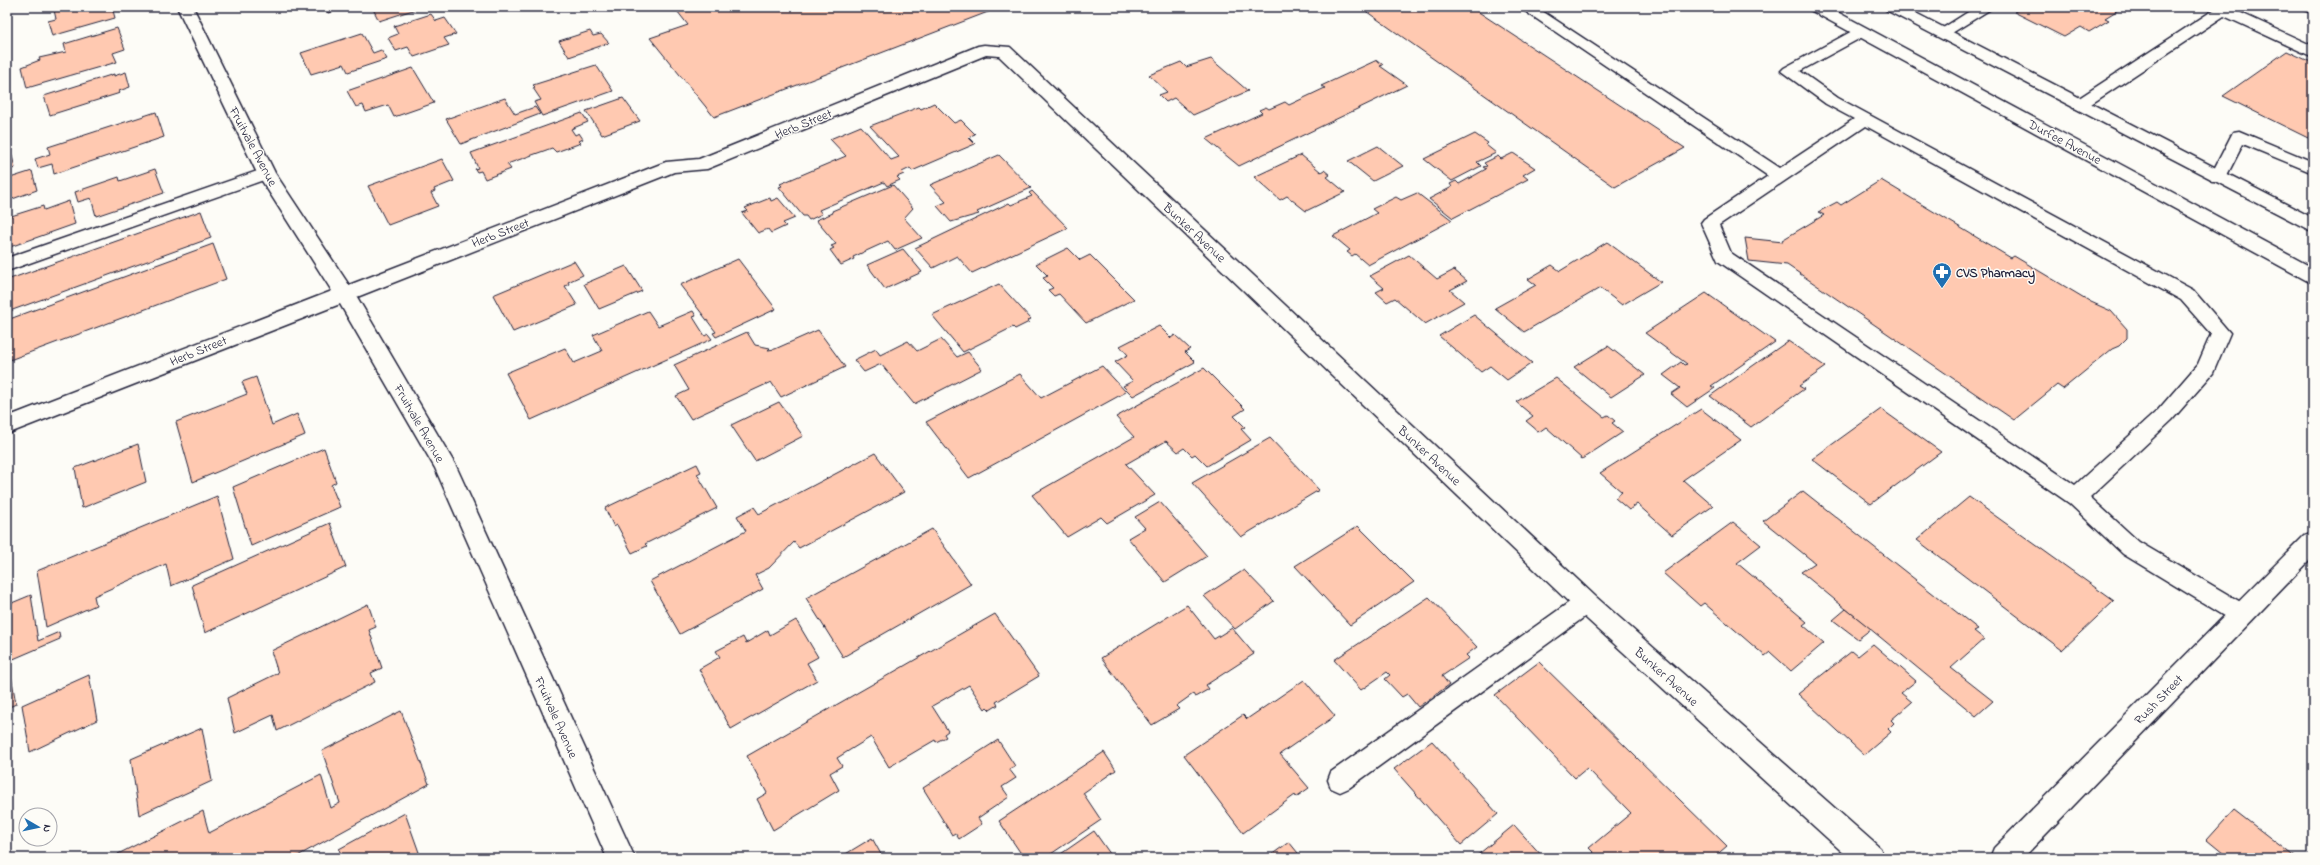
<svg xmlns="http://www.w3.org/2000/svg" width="2320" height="865" font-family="'Indie Flower',sans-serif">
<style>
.building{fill:#ffc9b1;stroke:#22223b}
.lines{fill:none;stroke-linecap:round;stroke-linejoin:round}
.lane-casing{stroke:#22223b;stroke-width:3}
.street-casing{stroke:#22223b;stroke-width:3}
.secondary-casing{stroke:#22223b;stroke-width:3}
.lane{fill:#fdfcf7;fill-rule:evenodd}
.street{fill:#fdfcf7;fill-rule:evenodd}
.secondary{fill:#fdfcf7;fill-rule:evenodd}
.labels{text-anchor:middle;stroke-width:3;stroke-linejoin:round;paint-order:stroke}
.street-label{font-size:13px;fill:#22223b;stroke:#fdfcf7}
.poi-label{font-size:13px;font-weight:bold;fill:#22223b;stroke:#fdfcf7;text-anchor:start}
</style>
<rect width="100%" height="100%" fill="#fdfcf7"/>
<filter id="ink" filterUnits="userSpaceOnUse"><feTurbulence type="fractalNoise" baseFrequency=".025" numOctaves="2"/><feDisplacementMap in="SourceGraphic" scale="8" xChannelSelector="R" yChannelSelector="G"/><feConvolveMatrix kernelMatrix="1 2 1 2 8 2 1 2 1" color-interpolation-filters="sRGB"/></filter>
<g filter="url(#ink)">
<g class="building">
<polygon points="64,7 112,7 115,18 52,36 48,21 56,19 54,10"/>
<polygon points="325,7 347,7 328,13"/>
<polygon points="372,7 422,7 379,21"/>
<polygon points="674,7 1001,7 714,117 650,38 688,25"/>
<polygon points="1360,7 1471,7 1685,148 1615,187"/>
<polygon points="2023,7 2123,7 2105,18 2109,20 2089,32 2081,27 2064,37 2014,12"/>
<polygon points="431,14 436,21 445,18 456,34 444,38 449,45 414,57 408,47 396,51 388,38 398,34 394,26"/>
<polygon points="117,28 125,49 113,53 117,62 27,88 22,67 40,60 39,58 66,52 64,44"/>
<polygon points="590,31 593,36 601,34 609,43 569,57 559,41"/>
<polygon points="362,33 373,53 381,50 387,59 348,72 344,64 311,74 301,53"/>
<polygon points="2287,51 2313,63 2313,134 2308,138 2223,96"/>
<polygon points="1211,59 1248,91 1193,115 1174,98 1166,102 1159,95 1167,92 1149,75 1181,62 1186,67"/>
<polygon points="1377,60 1383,65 1380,66 1407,85 1239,166 1206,139 1262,113 1259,110 1266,107 1269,109 1285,102 1289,105 1325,88 1321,86"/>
<polygon points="596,65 613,91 542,116 534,102 541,100 533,88 535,87 533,85"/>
<polygon points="413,68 434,103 394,117 388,105 366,112 363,105 356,107 347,91"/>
<polygon points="126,72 130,87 119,91 120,93 50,115 44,96 114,74 114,76"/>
<polygon points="505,98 515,114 535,107 540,114 461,144 446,119"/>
<polygon points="623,98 640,121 602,135 586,111"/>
<polygon points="934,103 954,123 961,120 975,134 968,137 975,144 912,171 910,168 902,172 904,174 897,177 900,180 887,186 884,182 819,210 822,214 809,220 806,216 803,216 779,187 782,186 780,184 846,156 830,139 861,126 891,160 899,157 870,126 919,107 921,109"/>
<polygon points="156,112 164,137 54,174 52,164 38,168 35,159 50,154 48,147"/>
<polygon points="582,113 588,122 571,129 575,135 579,133 583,139 579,141 581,143 556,152 552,148 507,164 511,169 485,179 481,171 477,172 475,169 478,168 471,153"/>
<polygon points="1475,134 1488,143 1486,145 1496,153 1477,162 1481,166 1452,181 1424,159"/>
<polygon points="1378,146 1403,166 1373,181 1348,161"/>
<polygon points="10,148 15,168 7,171 7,149"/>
<polygon points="1513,153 1535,168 1523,175 1528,179 1453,218 1429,199 1452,187 1450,184 1456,181 1459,184 1486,169 1483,167 1487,166 1484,163 1498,156 1501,159"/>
<polygon points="999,155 1031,188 977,212 979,214 951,222 937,206 946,202 930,185"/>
<polygon points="1301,155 1321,172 1324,170 1330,175 1327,177 1345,192 1306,211 1287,196 1280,200 1254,177"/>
<polygon points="442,159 454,181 434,189 435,191 431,193 438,206 388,225 368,186"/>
<polygon points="155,169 164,193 96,216 91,198 78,202 75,192 119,177 120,181"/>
<polygon points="32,171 37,190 7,201 7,179"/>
<polygon points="1881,180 2011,258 2014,256 2091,302 2111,311 2127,329 2127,338 2119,346 2112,349 2063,389 2057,385 2014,420 1787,265 1749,261 1745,238 1783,242 1782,240 1824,215 1818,212 1837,202 1841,205"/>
<polygon points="893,185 913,208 904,218 922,238 895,250 888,241 853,257 854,259 841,265 830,250 834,248 831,246 836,244 816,220 833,213 832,211"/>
<polygon points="1032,191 1068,228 972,273 957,256 933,268 915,248 1009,203 1011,205 1032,196 1029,193"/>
<polygon points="1417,193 1452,220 1368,265 1355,254 1352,256 1347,252 1350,250 1333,236 1377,213 1372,209 1396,197 1401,200"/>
<polygon points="770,198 771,201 778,198 795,218 783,223 786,226 771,233 768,229 758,233 742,213 748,211 745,208"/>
<polygon points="69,201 75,224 7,248 7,216 8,217 43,206 44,210"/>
<polygon points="201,211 211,238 7,312 7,280"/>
<polygon points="1607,242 1661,282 1622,305 1600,288 1524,332 1495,308 1536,285 1528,279 1552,265 1560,271"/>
<polygon points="213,244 226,279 7,361 7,320"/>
<polygon points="1068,248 1080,260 1090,255 1134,299 1086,323 1059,294 1054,296 1048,290 1053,288 1043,278 1048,276 1036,264"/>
<polygon points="903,249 922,272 885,289 867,265"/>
<polygon points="1409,255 1437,279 1454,270 1467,281 1450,290 1464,302 1425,324 1395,298 1387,302 1376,292 1384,288 1370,276"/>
<polygon points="738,259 776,309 716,337 713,333 716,332 680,285"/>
<polygon points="574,261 583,275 568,282 569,284 565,286 577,305 513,332 493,295"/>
<polygon points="626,266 642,291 599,309 584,284"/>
<polygon points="999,284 1031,319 1027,321 1029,322 1015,329 1013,327 963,352 932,315"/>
<polygon points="1706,293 1775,342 1711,386 1715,388 1687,407 1671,394 1680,388 1663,375 1681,362 1684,365 1687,364 1645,333"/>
<polygon points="648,311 658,326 693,311 696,316 693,317 705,336 708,334 712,339 531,420 506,373 565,348 574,363 602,351 593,335"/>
<polygon points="1474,315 1532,363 1507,380 1490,366 1481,372 1439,336"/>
<polygon points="1159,326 1171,338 1175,335 1190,349 1185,352 1195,362 1133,396 1123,386 1133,381 1115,362 1128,355 1120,346"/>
<polygon points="818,330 845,367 781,397 771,382 691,419 676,396 689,390 674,365 747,332 755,345 770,348 768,350 775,349"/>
<polygon points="941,339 957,357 968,352 982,369 914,404 881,364 864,372 854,360 876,349 880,355 908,341 917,351"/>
<polygon points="1788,341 1826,367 1799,386 1804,389 1751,427 1710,396"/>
<polygon points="1608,346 1645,375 1611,397 1574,367"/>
<polygon points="1102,366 1126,392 969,478 926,422 1020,374 1041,398"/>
<polygon points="1204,368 1245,409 1234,416 1245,427 1241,429 1251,440 1207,466 1195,454 1192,456 1184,448 1178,452 1166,441 1126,464 1155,495 1107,523 1101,517 1067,537 1032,495 1134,437 1116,417"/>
<polygon points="256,377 272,425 297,414 305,435 193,482 176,422 247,394 242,382"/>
<polygon points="1556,378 1604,417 1608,415 1615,421 1612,423 1623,432 1582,459 1546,427 1539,432 1526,421 1533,416 1516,402"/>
<polygon points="779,402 803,436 755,461 731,425"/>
<polygon points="1701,409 1741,440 1683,480 1713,506 1672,535 1637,504 1629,510 1615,498 1622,492 1600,473"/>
<polygon points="1881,409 1941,452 1871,504 1812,459"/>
<polygon points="1270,438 1319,490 1241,537 1192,483"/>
<polygon points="138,444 146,482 82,508 75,468"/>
<polygon points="324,448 336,482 331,485 340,507 251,546 233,487"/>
<polygon points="875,453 904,492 799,548 794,542 769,568 755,575 763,589 680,634 650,581 746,531 737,516 754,507 759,514"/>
<polygon points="697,464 701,472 697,474 717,508 645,544 647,546 632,553 617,525 614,527 605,508"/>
<polygon points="1803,491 1978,629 1974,631 1984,639 1951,668 1993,701 1976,716 1801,572 1815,563 1763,521"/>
<polygon points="217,496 234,559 171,586 166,564 94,596 96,605 46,627 37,571"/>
<polygon points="1969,497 2114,601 2062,650 1917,540"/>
<polygon points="1160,502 1207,556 1165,582 1128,538 1145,528 1135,517"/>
<polygon points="1733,522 1761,545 1737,563 1807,622 1803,625 1824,643 1791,671 1770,652 1765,656 1704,603 1700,606 1663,573"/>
<polygon points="330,523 346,567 205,633 192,585"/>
<polygon points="1358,526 1414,582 1350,625 1295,566"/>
<polygon points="932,529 971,584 843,657 806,598"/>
<polygon points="1244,570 1274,601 1235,629 1204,596"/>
<polygon points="31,595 38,641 59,632 60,639 11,660 7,634 7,605"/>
<polygon points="1429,597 1477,647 1466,655 1469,658 1442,676 1449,685 1418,707 1407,694 1402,697 1385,679 1390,675 1387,672 1361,690 1334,660"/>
<polygon points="368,604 376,627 369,630 382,668 371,673 375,682 277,731 273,715 235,733 227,698 278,673 271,651"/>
<polygon points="1187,605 1214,639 1232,628 1254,654 1206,685 1209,689 1195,697 1193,694 1176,706 1179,709 1152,725 1101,658"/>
<polygon points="1846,609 1871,629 1858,639 1833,620"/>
<polygon points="995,614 1039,676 996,702 998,705 990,710 987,707 985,709 969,685 932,706 948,731 944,734 946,737 936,742 935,740 889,767 871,737 837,758 842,766 830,773 839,790 773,830 757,799 767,793 747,756"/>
<polygon points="796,620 818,657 807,663 817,680 731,729 699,669 720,657 716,651 743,637 746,643 768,630 770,635"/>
<polygon points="1873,644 1916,681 1901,693 1912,702 1891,720 1894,723 1888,729 1891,732 1864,755 1798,694 1852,651 1858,656"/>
<polygon points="1539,662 1727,846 1713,858 1599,858 1589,848 1631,813 1587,768 1575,778 1495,695"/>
<polygon points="9,663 16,704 7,708 7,664"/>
<polygon points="89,675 97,720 30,752 22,705"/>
<polygon points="1304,680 1335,716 1280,754 1309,788 1296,797 1295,795 1243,833 1184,755 1243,715 1247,719"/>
<polygon points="401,711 429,784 294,858 119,858 118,854 203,811 209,833 321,775 331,808 340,803 322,751"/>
<polygon points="202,728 212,781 139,815 131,759"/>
<polygon points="998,740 1015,766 1009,769 1016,778 1002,787 1009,797 978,818 982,824 959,839 955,833 952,835 923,788"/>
<polygon points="1432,741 1498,814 1461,845 1394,769"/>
<polygon points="1104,752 1116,770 1083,793 1101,820 1045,858 1024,858 999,821"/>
<polygon points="2234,810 2296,858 2229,858 2207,840"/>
<polygon points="405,813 421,858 342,858 339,849"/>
<polygon points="1514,825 1544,858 1474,858"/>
<polygon points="1094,831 1113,858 1055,858"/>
<polygon points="872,838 883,858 839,858"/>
<polygon points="1289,842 1302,858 1267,858"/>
</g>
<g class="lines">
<defs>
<g id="lane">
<path d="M 1519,7 L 1536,7 L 1780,168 L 1854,119 L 1826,104 L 1781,71 L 1784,68 L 1856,29 L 1866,29 L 1868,32 L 1866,35 L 1800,71 L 1838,98 L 2193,290 L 2230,333 L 2213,373 L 2172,420 L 2090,497 L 2139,542 L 2249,607 L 2252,614 L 2249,621 L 2241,624 L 2233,621 L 2123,554 L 2069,503 L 1718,261 L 1701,223 L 1704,219 L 1768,176 ZM 1866,126 L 2181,300 L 2211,334 L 2198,364 L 2158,410 L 2075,485 L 1731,253 L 1719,225 Z"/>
<polygon points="1976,7 1994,7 1947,36 1937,36 1935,33"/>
<polygon points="2218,7 2228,7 2313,46 2313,57 2224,16 2085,108 2073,108 2071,105 2073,102"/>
<polygon points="2302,7 2313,7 2313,13 2304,10"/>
<polygon points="2239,131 2313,162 2313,173 2243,144 2224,181 2212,181 2210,177 2231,136 2233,132"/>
<polygon points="266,168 272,169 274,173 272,177 7,271 7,258"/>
<polygon points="1586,593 1594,596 1597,603 1594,610 1349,788 1340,792 1331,788 1328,780 1331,772 1578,596"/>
</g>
<polygon id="street" points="177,7 193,7 275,173 349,285 666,162 699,159 978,46 984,45 1010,47 1595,596 1880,848 1884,858 1849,858 1577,610 999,56 986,55 707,169 674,172 357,297 456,466 635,858 607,858 435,468 340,304 7,434 7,417 332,291 257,173"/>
<g id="secondary">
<polygon points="1808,7 1828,7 2313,268 2313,284 1810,10"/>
<polygon points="1884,7 1904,7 2313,218 2313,232 1886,10"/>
<polygon points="2313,532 2313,557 2023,858 1990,858 1994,848 2305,535"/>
</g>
</defs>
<use href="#lane" class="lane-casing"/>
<use href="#street" class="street-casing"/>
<use href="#secondary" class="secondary-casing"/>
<use href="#lane" class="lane"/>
<use href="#street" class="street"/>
<use href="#secondary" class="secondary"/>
</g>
</g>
<defs>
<symbol id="pharmacy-pin" viewBox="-11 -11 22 30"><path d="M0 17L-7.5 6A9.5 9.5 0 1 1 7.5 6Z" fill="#1f6fb2" stroke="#fdfcf7"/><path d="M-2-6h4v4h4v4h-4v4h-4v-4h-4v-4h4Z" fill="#fff"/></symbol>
</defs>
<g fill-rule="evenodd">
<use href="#pharmacy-pin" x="1931" y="261" width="22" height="30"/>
</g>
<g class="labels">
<g class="street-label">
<text transform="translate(803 123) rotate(-22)" y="5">Herb Street</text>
<text transform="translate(2065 141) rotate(28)" y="5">Durfee Avenue</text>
<text transform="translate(254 146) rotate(62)" y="5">Fruitvale Avenue</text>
<text transform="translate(500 232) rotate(-21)" y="5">Herb Street</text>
<text transform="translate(1195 232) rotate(43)" y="5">Bunker Avenue</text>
<text transform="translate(198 350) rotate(-22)" y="5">Herb Street</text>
<text transform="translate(420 423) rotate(60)" y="5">Fruitvale Avenue</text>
<text transform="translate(1430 455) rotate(43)" y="5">Bunker Avenue</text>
<text transform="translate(1667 676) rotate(42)" y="5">Bunker Avenue</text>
<text transform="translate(2158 699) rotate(-46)" y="5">Rush Street</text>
<text transform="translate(557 717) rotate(66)" y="5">Fruitvale Avenue</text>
</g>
<g class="poi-label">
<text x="1956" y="277">CVS Pharmacy</text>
</g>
</g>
<rect width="2320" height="865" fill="none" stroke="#fdfcf7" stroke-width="24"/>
<rect x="12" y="12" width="2296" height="841" fill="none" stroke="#22223b" stroke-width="1.5" filter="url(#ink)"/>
<g transform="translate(38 827) rotate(99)"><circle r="19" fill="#fdfcf7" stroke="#a5a5ac"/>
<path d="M0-3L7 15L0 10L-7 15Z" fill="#1f6fb2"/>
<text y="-6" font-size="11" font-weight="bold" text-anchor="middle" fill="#22223b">N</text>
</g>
</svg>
